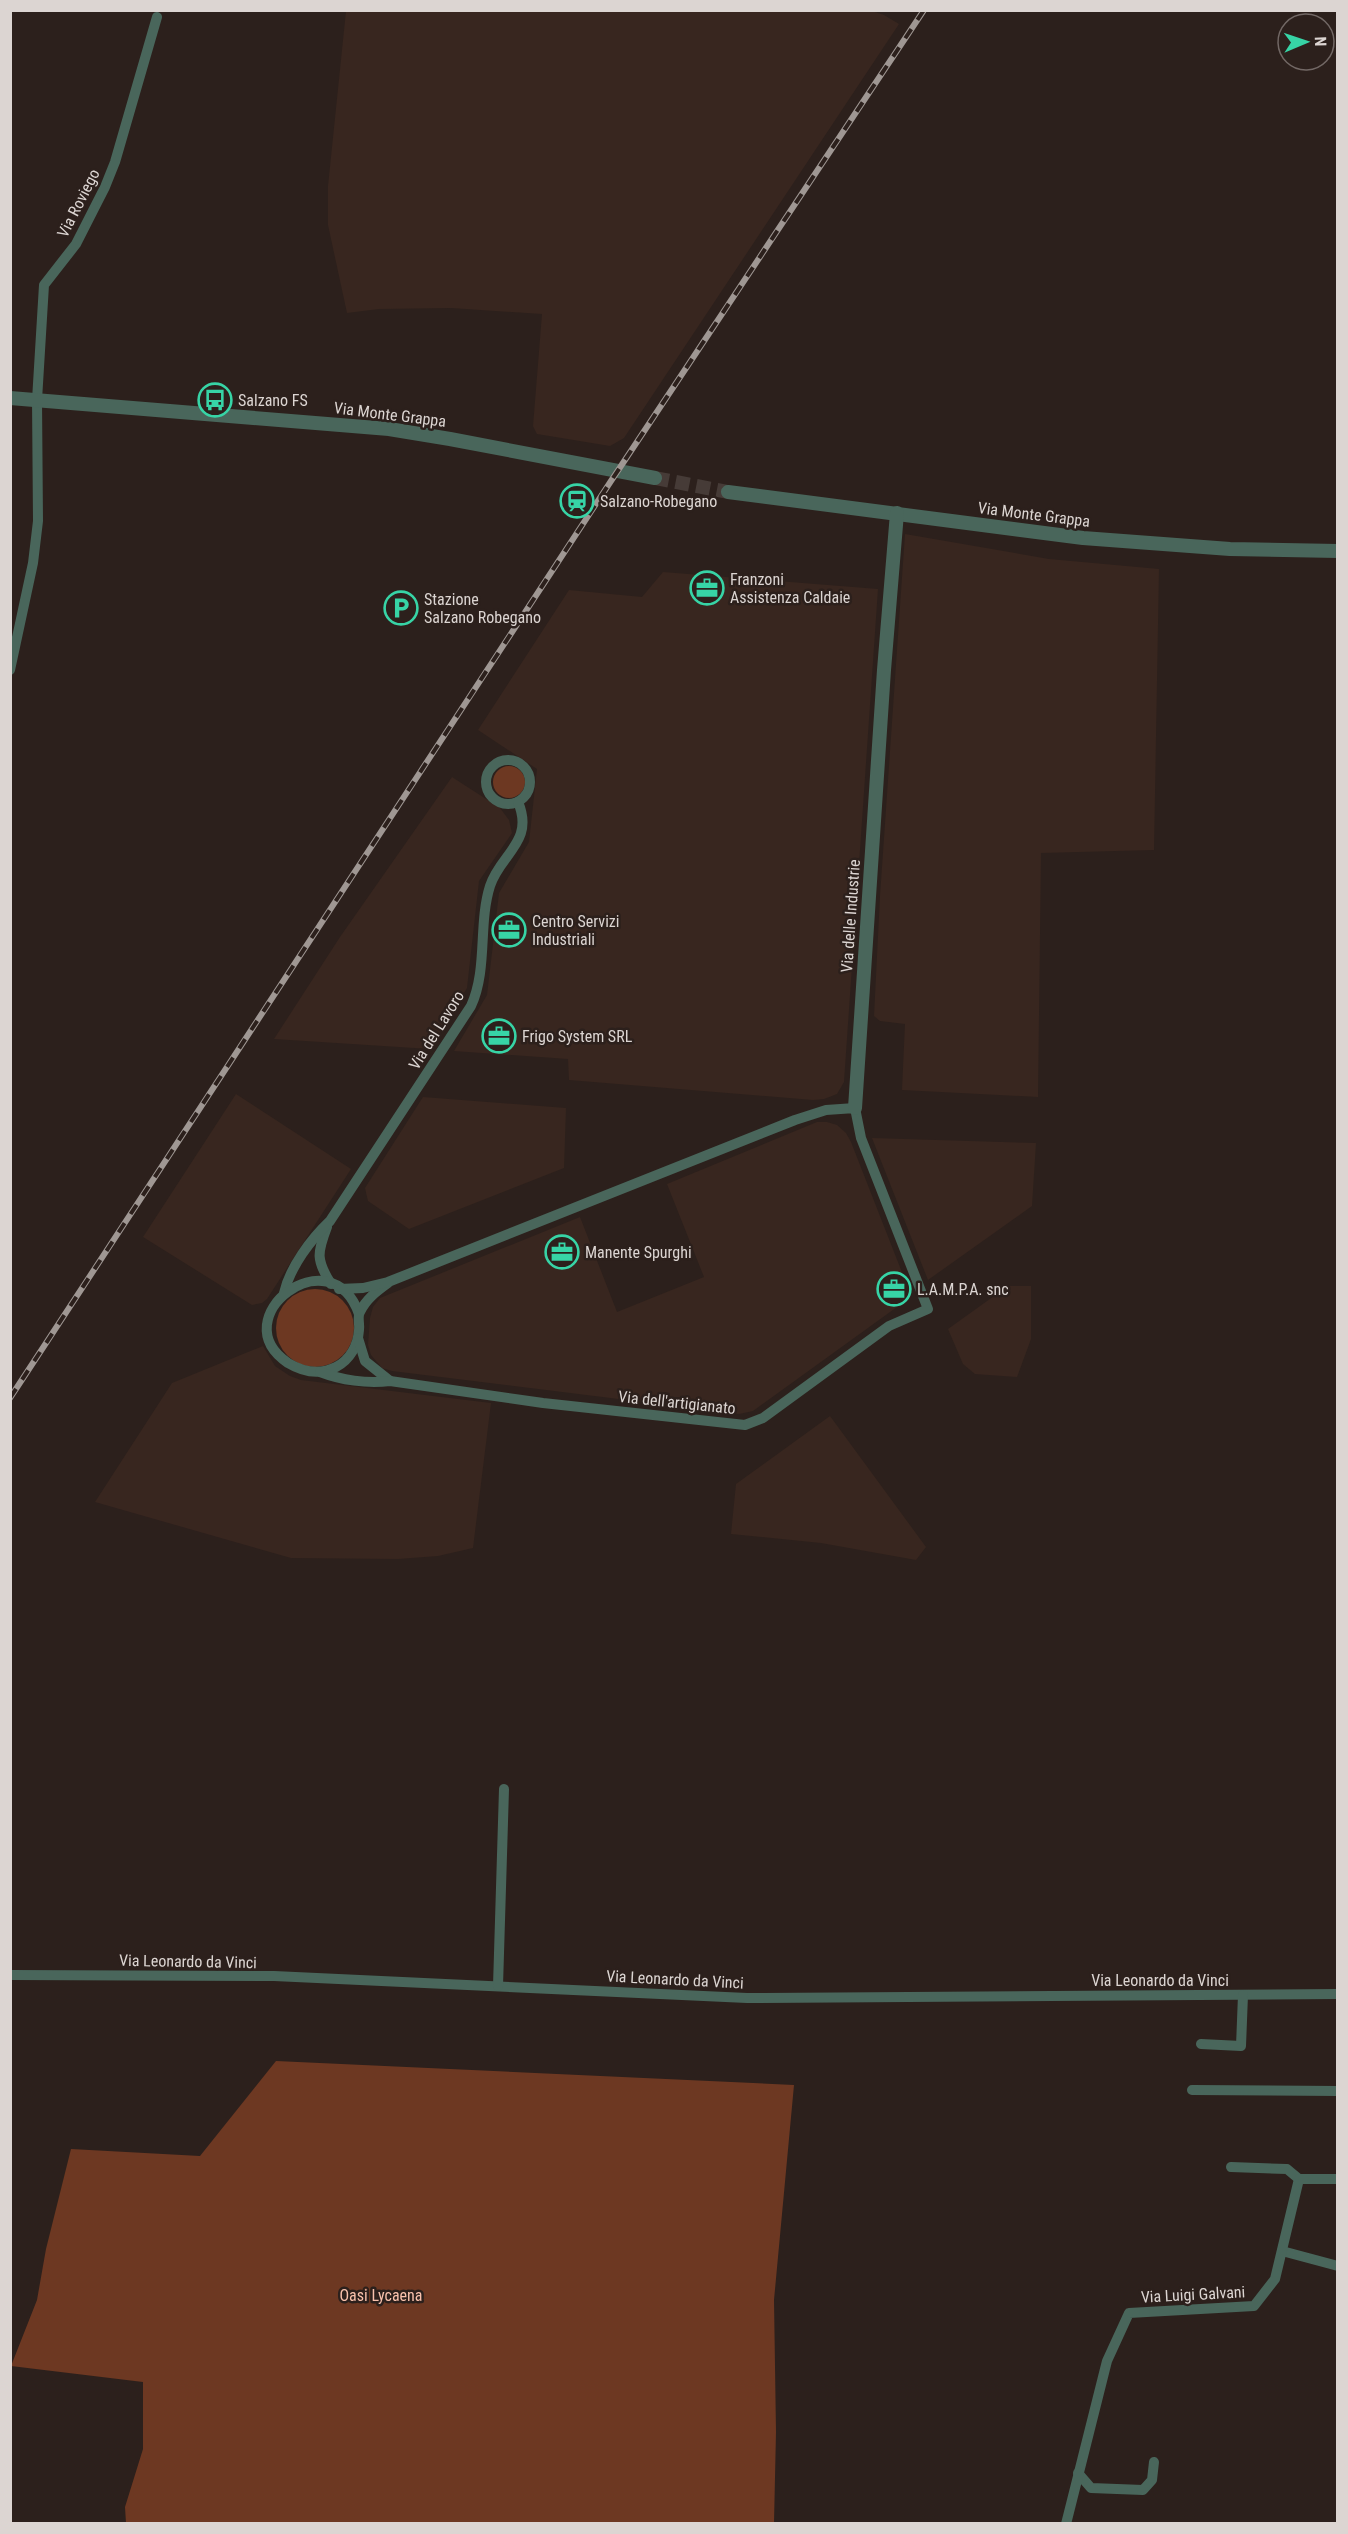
<svg xmlns="http://www.w3.org/2000/svg" width="1348" height="2534" font-family="'Roboto Condensed',sans-serif">
<style>
.built{fill:#38261f}
.green{fill:#6d3822}
.lines{fill:none;stroke-linecap:round;stroke-linejoin:round}
.tertiary-tunnel{stroke:#463b37;stroke-width:14;stroke-dasharray:14 7;stroke-linecap:butt}
.minor{stroke:#49665b;stroke-width:10}
.tertiary{stroke:#49665b;stroke-width:14}
.rail-casing{stroke:#9f9793;stroke-width:6}
.rail{stroke:#2c201c;stroke-width:4;stroke-dasharray:11;stroke-linecap:butt}
.labels{text-anchor:middle;stroke-width:5;stroke-linejoin:round;paint-order:stroke}
.street-label{font-size:16px;fill:#dcd5d2;stroke:#2c201c}
.poi-label{font-size:16px;fill:#dcd5d2;stroke:#2c201c;text-anchor:start}
.park-label{font-size:16px;fill:#f9c1ac;stroke:#2c201c}
</style>
<rect width="100%" height="100%" fill="#2c201c"/>
<g class="built">
<polygon points="869,10 884,15 899,24 624,438 610,446 537,434 533,426 542,314 451,308 379,309 347,313 328,225 328,186 346,11"/>
<polygon points="905,534 1049,559 1159,569 1154,850 1041,853 1038,1097 902,1090 905,1024 880,1021 874,1016 880,896"/>
<polygon points="663,572 878,589 844,1082 837,1094 824,1099 813,1100 569,1080 568,1059 454,1051 487,995 499,893 529,842 537,769 478,730 569,590 642,597"/>
<polygon points="452,777 500,808 509,820 512,833 479,881 467,988 430,1049 274,1039 340,937"/>
<polygon points="236,1094 351,1169 267,1299 262,1303 252,1305 143,1237"/>
<polygon points="423,1097 566,1108 564,1168 409,1229 368,1201 365,1188"/>
<polygon points="817,1122 827,1122 837,1125 846,1133 851,1142 905,1280 905,1295 897,1307 753,1411 739,1414 392,1371 382,1368 371,1355 368,1345 370,1318 373,1307 380,1298 580,1217 617,1312 704,1277 667,1184"/>
<polygon points="872,1138 1036,1143 1032,1206 928,1280"/>
<polygon points="1008,1286 1031,1286 1031,1339 1017,1377 975,1374 963,1364 948,1329"/>
<polygon points="263,1346 275,1366 290,1376 301,1380 491,1403 473,1548 438,1556 398,1559 291,1558 95,1502 172,1383"/>
<polygon points="830,1416 926,1547 916,1560 821,1543 731,1534 736,1484"/>
</g>
<g class="green">
<circle cx="509" cy="782" r="16"/>
<circle cx="315" cy="1328" r="39"/>
<polygon points="276,2061 794,2085 774,2300 776,2432 774,2523 126,2523 125,2507 143,2449 143,2382 11,2366 37,2300 46,2249 71,2149 200,2156"/>
</g>
<g class="lines">
<polyline class="tertiary-tunnel" points="655,478 728,492"/>
<g class="minor">
<polyline points="10,670 33,563 38,521 37,400 44,285 76,244 105,187 115,162 157,17"/>
<circle cx="508" cy="782" r="22"/>
<path d="M 327,1227 C 317,1253 316,1260 331,1284"/>
<path d="M 284,1293 C 290,1267 311,1239 330,1221 L 471,1006 C 488,969 478,924 490,886 C 500,854 535,842 518,802"/>
<path d="M 359,1314 C 331,1234 221,1318 288,1363 C 303,1372 320,1375 336,1367 C 350,1360 358,1345 359,1330 C 360,1324 357,1317 360,1312 C 366,1299 377,1291 388,1283"/>
<polyline points="358,1338 365,1361 390,1381"/>
<path d="M 320,1372 C 341,1380 367,1384 390,1381 L 543,1403 L 745,1425 L 763,1418 L 889,1326 L 928,1309 L 861,1138 L 855,1108 L 826,1110 L 795,1120 L 388,1282 L 363,1288 L 339,1289"/>
<polyline points="10,1975 274,1976 747,1998 1338,1994"/>
<polyline points="498,1986 504,1789"/>
<polyline points="1201,2044 1241,2046 1243,1995"/>
<polyline points="1192,2090 1338,2091"/>
<polyline points="1231,2167 1287,2169 1299,2179"/>
<polyline points="1282,2251 1338,2266"/>
<polyline points="1078,2473 1091,2488 1143,2490 1152,2480 1154,2462"/>
<polyline points="1066,2524 1107,2361 1129,2313 1254,2306 1275,2279 1299,2179 1338,2179"/>
</g>
<g class="tertiary">
<polyline points="10,398 389,429 450,439 655,478"/>
<polyline points="728,492 1083,538 1230,549 1338,551"/>
<polyline points="855,1108 884,670 897,513"/>
</g>
<defs>
<polyline id="rail" points="10,1398 611,481 924,10"/>
</defs>
<use href="#rail" class="rail-casing"/>
<use href="#rail" class="rail"/>
</g>
<defs>
<symbol id="bus-ring" viewBox="-11 -11 22 22"><circle r="9.5" fill="#2c201c" stroke="#37d4a6" stroke-width="1.5"/><path d="M-5-6H5V4H4V6H2V4H-2V6H-4V4H-5ZM-3.5-4V0h7V-4ZM-3.5 1.2v1.5H-2V1.2ZM2 1.2v1.5H3.5V1.2Z" fill="#37d4a6"/></symbol>
<symbol id="station-ring" viewBox="-11 -11 22 22"><circle r="9.5" fill="#2c201c" stroke="#37d4a6" stroke-width="1.5"/><path d="M-3-6H3Q5-6 5-4V2Q5 4 3 4L4.5 6H3L1.5 4h-3L-3 6H-4.5L-3 4Q-5 4-5 2V-4Q-5-6-3-6ZM-3.5-4v3h7v-3ZM-3.5 1v1.5H-2V1ZM2 1v1.5H3.5V1Z" fill="#37d4a6"/></symbol>
<symbol id="office-ring" viewBox="-11 -11 22 22"><circle r="9.5" fill="#2c201c" stroke="#37d4a6" stroke-width="1.5"/><path d="M-6-3h4V-5.5h4V-3h4V5H-6ZM-1-4.5V-3h2v-1.5ZM-6 0V1H6V0Z" fill="#37d4a6"/></symbol>
<symbol id="parking-ring" viewBox="-11 -11 22 22"><circle r="9.5" fill="#2c201c" stroke="#37d4a6" stroke-width="1.5"/><path d="M-3.5-5.5H1a3.5 3.5 0 0 1 0 7H-1V5.5H-3.5ZM-1-3.4V-.6H.8a1.4 1.4 0 0 0 0-2.8Z" fill="#37d4a6"/></symbol>
</defs>
<g fill-rule="evenodd">
<use href="#bus-ring" x="196" y="381" width="38" height="38"/>
<use href="#station-ring" x="558" y="482" width="38" height="38"/>
<use href="#office-ring" x="688" y="569" width="38" height="38"/>
<use href="#parking-ring" x="382" y="589" width="38" height="38"/>
<use href="#office-ring" x="490" y="911" width="38" height="38"/>
<use href="#office-ring" x="480" y="1017" width="38" height="38"/>
<use href="#office-ring" x="543" y="1233" width="38" height="38"/>
<use href="#office-ring" x="875" y="1270" width="38" height="38"/>
</g>
<g class="labels">
<g class="street-label">
<text transform="translate(78 203) rotate(-63)" y="6">Via Roviego</text>
<text transform="translate(390 414) rotate(7)" y="6">Via Monte Grappa</text>
<text transform="translate(1034 514) rotate(7)" y="6">Via Monte Grappa</text>
<text transform="translate(850 916) rotate(-86)" y="6">Via delle Industrie</text>
<text transform="translate(436 1030) rotate(-58)" y="6">Via del Lavoro</text>
<text transform="translate(677 1402) rotate(6)" y="6">Via dell'artigianato</text>
<text transform="translate(188 1961) rotate(1)" y="6">Via Leonardo da Vinci</text>
<text transform="translate(675 1979) rotate(3)" y="6">Via Leonardo da Vinci</text>
<text x="1160" y="1986">Via Leonardo da Vinci</text>
<text transform="translate(1193 2294) rotate(-3)" y="6">Via Luigi Galvani</text>
</g>
<g class="poi-label">
<text x="238" y="406">Salzano FS</text>
<text x="600" y="507">Salzano-Robegano</text>
<text x="730" y="585">Franzoni<tspan x="730" dy="18">Assistenza Caldaie</tspan></text>
<text x="424" y="605">Stazione<tspan x="424" dy="18">Salzano Robegano</tspan></text>
<text x="532" y="927">Centro Servizi<tspan x="532" dy="18">Industriali</tspan></text>
<text x="522" y="1042">Frigo System SRL</text>
<text x="585" y="1258">Manente Spurghi</text>
<text x="917" y="1295">L.A.M.P.A. snc</text>
</g>
<g class="park-label">
<text x="381" y="2301">Oasi Lycaena</text>
</g>
</g>
<rect width="1348" height="2534" fill="none" stroke="#dcd5d2" stroke-width="24"/>
<g transform="translate(1306 42) rotate(88)"><circle r="28" fill="#2c201c" stroke="#726865" stroke-width="1.5"/>
<path d="M0-4.5L10 22L0 15L-10 22Z" fill="#37d4a6"/>
<text y="-9" font-size="16" font-weight="bold" text-anchor="middle" fill="#dcd5d2">N</text>
</g>
</svg>
